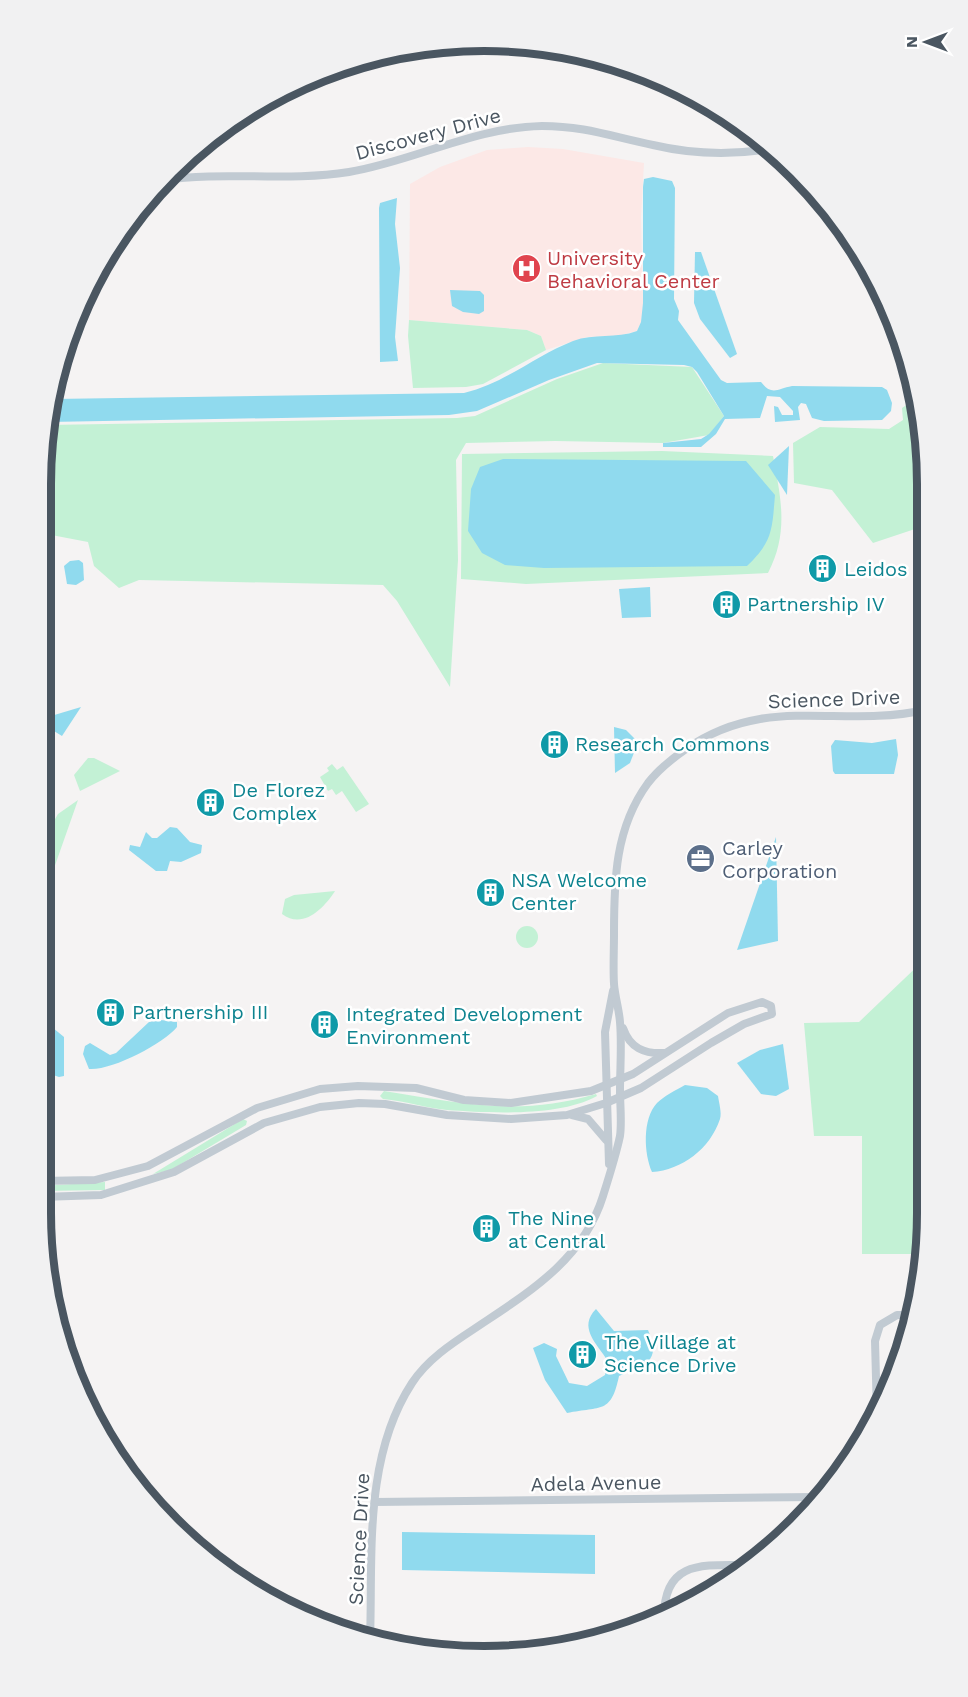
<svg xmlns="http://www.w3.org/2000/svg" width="968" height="1697" font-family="'Work Sans',sans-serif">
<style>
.medical{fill:#fce8e6}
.green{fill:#c3f1d5}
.water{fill:#90daee}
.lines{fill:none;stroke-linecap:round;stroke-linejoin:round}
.minor{stroke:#c1cad2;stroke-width:8}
.labels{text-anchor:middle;stroke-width:5;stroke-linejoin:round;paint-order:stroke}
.street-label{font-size:20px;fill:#4a5661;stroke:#fff}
.health-label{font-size:20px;fill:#be3a42;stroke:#fff;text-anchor:start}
.culture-label{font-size:20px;fill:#0d838f;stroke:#fff;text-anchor:start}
.service-label{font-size:20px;fill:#4e5e75;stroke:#fff;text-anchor:start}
.rim{fill:none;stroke:#4a5661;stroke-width:8}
</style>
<rect width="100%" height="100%" fill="#f5f3f3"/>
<polygon class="medical" points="528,147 563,149 644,163 641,217 643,303 641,322 637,331 618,336 587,337 546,350 541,336 527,330 409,320 410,184 440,167 487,150"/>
<g class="green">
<polygon points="409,320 527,330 541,336 546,350 483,384 466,387 413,388 408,336"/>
<polygon points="603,363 692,367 724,416 709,435 663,443 555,441 466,443 456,460 458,560 450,687 397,601 383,585 139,580 119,588 94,566 88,542 41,533 41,455 47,425 457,418 475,416 557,379"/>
<polygon points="917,398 924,426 924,526 873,543 832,490 794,483 793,443 820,427 889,429 903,420 902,408"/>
<path d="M 662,451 L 773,456 C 781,498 789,533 768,573 L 526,584 L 461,579 L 462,454 Z"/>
<polygon points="88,758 94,758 120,771 80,791 74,775"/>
<polygon points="332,764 337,770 343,766 369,804 356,812 342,791 336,795 332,789 328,791 320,777 329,771 327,768"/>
<polygon points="78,800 46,891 44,938 41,939 41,843 58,814"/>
<path d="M 335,891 C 324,908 303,930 282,914 L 285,899 L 294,895 Z"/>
<circle cx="527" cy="937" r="11"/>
<polygon points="926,958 927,1242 924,1254 862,1254 862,1136 814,1136 804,1023 859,1022"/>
<path d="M 384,1091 C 461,1103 519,1117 596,1094 L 597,1096 C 559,1117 490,1113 447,1110 C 426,1108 405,1101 383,1099 L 380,1096 Z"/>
<polygon points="243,1119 247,1121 246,1125 171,1170 153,1174"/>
<polygon points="105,1182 105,1190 41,1191 41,1186"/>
</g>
<g class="water">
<path d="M 653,177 L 672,181 L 675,188 L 674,299 L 679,311 L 678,320 L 721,380 L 727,383 L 761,382 C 772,396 777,389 792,386 L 882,387 L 887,390 L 892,403 L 891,411 L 882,420 L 824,421 L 812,418 L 806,404 L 801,403 L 798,407 L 800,420 L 775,422 L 774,406 L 778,407 L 782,415 L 793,415 L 793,411 L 780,397 L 767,396 L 760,418 L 725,419 L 716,434 L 701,447 L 663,447 L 663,443 L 701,439 L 709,434 L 724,416 L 697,372 L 692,367 L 684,365 L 597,363 L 549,380 L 477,411 L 449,415 L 48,422 L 53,399 L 464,393 C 505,383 535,356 573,341 C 594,333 616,339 637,331 L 641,322 L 643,303 L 643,187 L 644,179 Z"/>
<polygon points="397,198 395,224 400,268 395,337 398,361 380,362 379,208 380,203"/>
<polygon points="695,252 701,252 737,354 730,358 700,319 694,303"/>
<polygon points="450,290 480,291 484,295 484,311 479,314 463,312 452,306"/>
<polygon points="789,446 787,495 768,465"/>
<path d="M 503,459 L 746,461 L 775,495 C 772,530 773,541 747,566 L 544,568 L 505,565 L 482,553 L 468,531 L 471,489 L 480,467 Z"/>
<polygon points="79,560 83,563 84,580 76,585 67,584 64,566 70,561"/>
<polygon points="650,587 651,617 622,618 619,589"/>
<polygon points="81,707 62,736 41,723 41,719"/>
<polygon points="614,727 626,730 638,742 630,763 615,773"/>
<polygon points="896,739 898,755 894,774 835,774 833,771 831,746 835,740 872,743"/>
<polygon points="170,827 177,828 190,842 202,845 201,853 181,862 170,861 167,871 156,871 129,850 130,845 140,847 146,832 152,838 157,838"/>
<polygon points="776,837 778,941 737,950"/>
<path d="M 161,1020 L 177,1022 L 177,1027 C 163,1044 111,1071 89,1069 L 83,1054 L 85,1046 L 90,1043 L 110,1055 L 116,1053 L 149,1022 Z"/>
<polygon points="47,1023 64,1037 64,1076 59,1077 41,1071 41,1025"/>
<polygon points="783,1044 789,1089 776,1096 761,1094 737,1063 760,1050"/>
<path d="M 685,1085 L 707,1088 L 718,1096 C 719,1103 722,1113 720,1119 C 710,1149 682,1170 652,1172 C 644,1154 642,1119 657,1103 C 664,1096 676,1090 685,1085 Z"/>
<path d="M 596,1309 L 614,1331 L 648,1330 C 662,1362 645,1365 619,1376 C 611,1414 602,1406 567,1413 L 545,1380 L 533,1348 L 544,1343 L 557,1349 L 556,1356 L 569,1383 L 587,1386 L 605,1375 L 608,1361 C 596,1343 578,1327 596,1309 Z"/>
<polygon points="402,1532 595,1535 595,1574 402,1570"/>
</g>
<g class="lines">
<g class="minor">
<path d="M 163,180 C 225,171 287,182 349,172 C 414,161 475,127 542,126 C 585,126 613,137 653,145 C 691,154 732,155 770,149"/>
<path d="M 623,1028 C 630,1048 644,1054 664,1053"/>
<polyline points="572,1115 588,1119 606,1140"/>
<polyline points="609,1164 605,1032 613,991"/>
<polyline points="41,1197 101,1195 174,1172 264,1123 320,1107 359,1103 385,1104 447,1115 511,1119 567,1115 606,1103 641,1088 711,1043 744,1024 772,1014 771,1006 762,1002 728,1013 633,1074 591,1091 511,1103 464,1100 416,1088 358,1086 320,1089 257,1108 148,1166 95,1180 41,1181"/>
<polyline points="877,1415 875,1341 880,1325 897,1315 912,1315"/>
<polyline points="375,1502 817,1497"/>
<path d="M 664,1617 C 664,1560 703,1565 747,1565"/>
<path d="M 370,1641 C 373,1556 363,1458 412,1383 C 427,1360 451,1344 474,1329 C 526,1294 583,1261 603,1196 C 609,1177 616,1155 620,1136 C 622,1122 620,1105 620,1091 C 620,1068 622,1045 620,1022 C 619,1009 615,997 614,984 C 613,968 614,950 614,934 C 614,880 615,828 648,783 C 658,770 673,758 686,749 C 767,693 839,729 925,710"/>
<polyline points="431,1647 533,1651"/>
</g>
</g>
<defs>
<symbol id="hospital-disc" viewBox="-11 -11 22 22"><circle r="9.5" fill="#e0444e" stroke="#fff"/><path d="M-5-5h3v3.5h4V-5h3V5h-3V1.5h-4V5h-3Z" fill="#fff"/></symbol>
<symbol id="building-disc" viewBox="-11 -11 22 22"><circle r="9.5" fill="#0f9aa8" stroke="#fff"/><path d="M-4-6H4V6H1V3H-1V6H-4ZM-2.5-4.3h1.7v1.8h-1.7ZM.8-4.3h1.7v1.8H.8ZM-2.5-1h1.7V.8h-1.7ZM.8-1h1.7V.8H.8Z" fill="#fff"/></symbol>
<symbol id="office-disc" viewBox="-11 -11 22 22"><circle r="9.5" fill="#5c6f8a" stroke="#fff"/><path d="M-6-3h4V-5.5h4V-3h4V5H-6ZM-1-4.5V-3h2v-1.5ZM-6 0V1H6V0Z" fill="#fff"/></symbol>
</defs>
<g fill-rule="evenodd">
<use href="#hospital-disc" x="510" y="252" width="33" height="33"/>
<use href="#building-disc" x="806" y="552" width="33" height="33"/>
<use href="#building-disc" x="710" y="588" width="33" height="33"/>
<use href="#building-disc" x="538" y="728" width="33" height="33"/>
<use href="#building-disc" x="194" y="786" width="33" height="33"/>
<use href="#office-disc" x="684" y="842" width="33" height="33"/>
<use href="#building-disc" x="474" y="876" width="33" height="33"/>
<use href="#building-disc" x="94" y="996" width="33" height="33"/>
<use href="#building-disc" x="308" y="1008" width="33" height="33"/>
<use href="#building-disc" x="470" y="1212" width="33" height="33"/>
<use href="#building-disc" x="566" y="1338" width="33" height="33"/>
</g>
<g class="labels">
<g class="street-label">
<text transform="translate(428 134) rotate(-15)" y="7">Discovery Drive</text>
<text transform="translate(834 699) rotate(-2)" y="7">Science Drive</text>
<text transform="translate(596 1483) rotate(-1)" y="7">Adela Avenue</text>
<text transform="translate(359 1539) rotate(-87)" y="7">Science Drive</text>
</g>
<g class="health-label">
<text x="547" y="265">University<tspan x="547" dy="23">Behavioral Center</tspan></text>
</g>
<g class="culture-label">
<text x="844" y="576">Leidos</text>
<text x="747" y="611">Partnership IV</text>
<text x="575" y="751">Research Commons</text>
<text x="232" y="797">De Florez<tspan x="232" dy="23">Complex</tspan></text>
<text x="511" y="887">NSA Welcome<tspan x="511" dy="23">Center</tspan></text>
<text x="132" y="1019">Partnership III</text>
<text x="346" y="1021">Integrated Development<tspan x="346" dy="23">Environment</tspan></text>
<text x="508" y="1225">The Nine<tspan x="508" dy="23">at Central</tspan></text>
<text x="604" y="1349">The Village at<tspan x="604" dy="23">Science Drive</tspan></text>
</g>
<g class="service-label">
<text x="722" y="855">Carley<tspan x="722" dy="23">Corporation</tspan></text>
</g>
</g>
<path d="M0 0H968V1697H0ZM484 51H484A433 433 0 0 1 917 484V1213A433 433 0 0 1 484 1646H484A433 433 0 0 1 51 1213V484A433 433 0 0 1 484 51Z" fill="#f1f1f2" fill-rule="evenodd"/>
<path class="rim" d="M484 51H484A433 433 0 0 1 917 484V1213A433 433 0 0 1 484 1646H484A433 433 0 0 1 51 1213V484A433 433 0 0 1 484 51Z"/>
<g transform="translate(926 42) rotate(270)" stroke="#ffffff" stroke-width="4.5" paint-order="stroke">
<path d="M0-4.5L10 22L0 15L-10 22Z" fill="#4a5661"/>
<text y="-9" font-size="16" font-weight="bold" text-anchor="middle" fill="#4a5661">N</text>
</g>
</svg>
